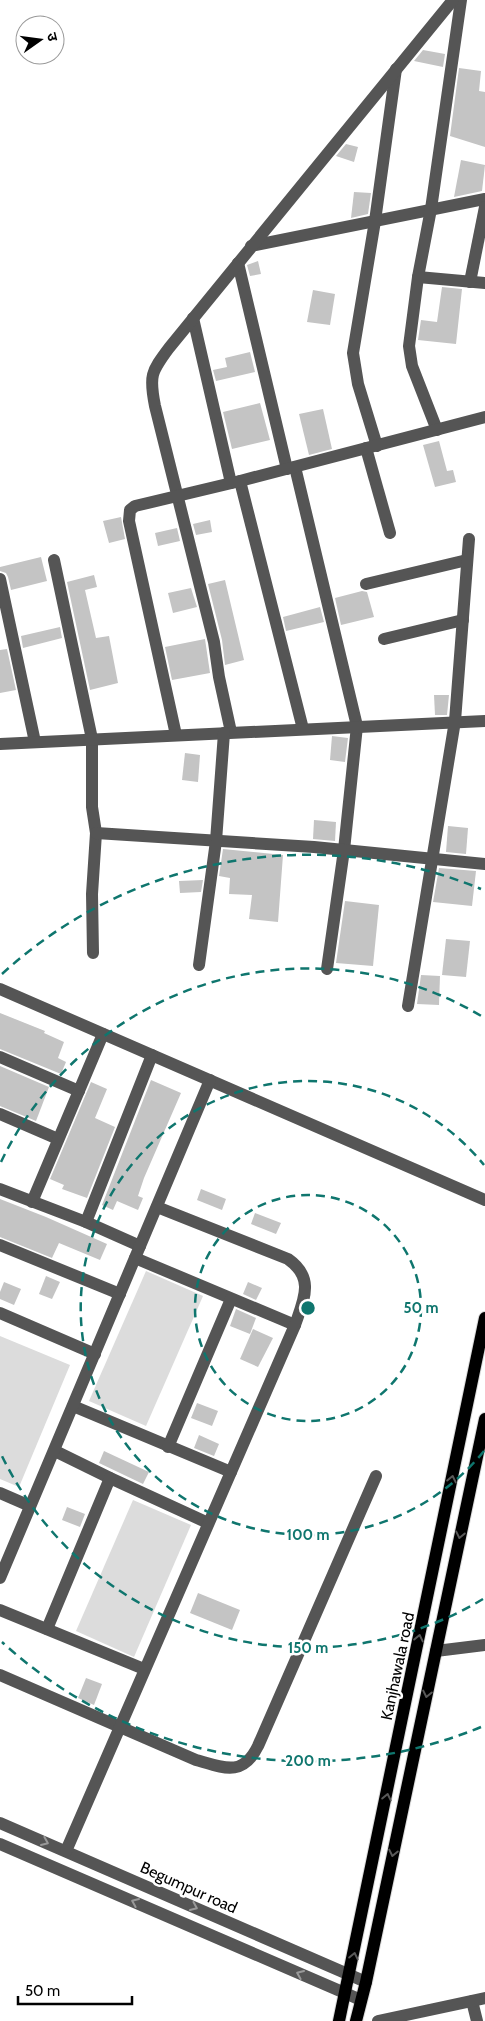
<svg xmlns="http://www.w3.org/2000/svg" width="485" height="2021" font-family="Cabin,'Noto Sans Devanagari',sans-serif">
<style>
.green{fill:#dcdcdc}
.building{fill:#c4c4c4}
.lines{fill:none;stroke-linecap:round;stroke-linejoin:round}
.major-casing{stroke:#dbdbdb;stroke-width:14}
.minor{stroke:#555;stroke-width:12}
.major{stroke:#000;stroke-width:12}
.oneway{stroke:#595959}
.oneway2{stroke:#999}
.ring{fill:none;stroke:#0f766e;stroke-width:2.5;stroke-dasharray:9 6}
.labels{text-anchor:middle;stroke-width:5;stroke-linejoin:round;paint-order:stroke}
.street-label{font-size:16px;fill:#000;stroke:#fff}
.centre{fill:#0f766e;stroke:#fff;stroke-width:2.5}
.ring-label{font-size:15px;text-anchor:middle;font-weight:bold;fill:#0f766e;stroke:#fff;stroke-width:5;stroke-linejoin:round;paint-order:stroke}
</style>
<rect width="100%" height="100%" fill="#fff"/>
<g class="green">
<polygon points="146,1271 203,1296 146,1426 89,1401"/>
<polygon points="0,1336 70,1365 19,1487 0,1479"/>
<polygon points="133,1500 191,1525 134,1657 76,1631"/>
</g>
<g class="building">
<polygon points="423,50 445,54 443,67 414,61"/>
<polygon points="459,68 481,71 479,91 485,92 485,147 450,136"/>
<polygon points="346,144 358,147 354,162 336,156"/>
<polygon points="461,160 485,165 482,191 454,197"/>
<polygon points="354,192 371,193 368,214 351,218"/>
<polygon points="258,261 261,274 250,276 247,265"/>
<polygon points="442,287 462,289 456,344 418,340 421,320 437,322"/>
<polygon points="313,290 335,294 330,325 307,322"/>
<polygon points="250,352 255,372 216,381 213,370 227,367 225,358"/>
<polygon points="260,403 270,440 232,449 223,412"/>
<polygon points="323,409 332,449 309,455 299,414"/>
<polygon points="439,441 447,471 453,470 456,482 435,487 423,445"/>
<polygon points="121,517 125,539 109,543 103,521"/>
<polygon points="210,520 212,532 196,535 193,524"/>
<polygon points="177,528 180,541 158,546 155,533"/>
<polygon points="41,557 47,581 11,590 8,577 6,573 0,571 0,567"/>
<polygon points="94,575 97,587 85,590 96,638 109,636 118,683 90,690 67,582"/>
<polygon points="225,580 244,660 225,665 222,640 208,584"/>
<polygon points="191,588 197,607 173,613 168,593"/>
<polygon points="362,591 367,592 374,617 341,625 335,598"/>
<polygon points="320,607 324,622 286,631 283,617"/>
<polygon points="60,627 62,638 23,648 21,636"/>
<polygon points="205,639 210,673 172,680 165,647"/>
<polygon points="7,649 16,690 0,693 0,650"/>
<polygon points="434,695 449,695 447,715 435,715"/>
<polygon points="332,736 348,738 345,762 330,760"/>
<polygon points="185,753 200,755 198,782 182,780"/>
<polygon points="314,820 336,822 335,841 313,839"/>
<polygon points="448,826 468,828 466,854 446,852"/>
<polygon points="223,849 283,855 278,922 249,919 252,895 229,894 230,878 219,876"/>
<polygon points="439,868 476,871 472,906 433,902"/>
<polygon points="203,880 201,892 180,893 179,881"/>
<polygon points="345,901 379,905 373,966 336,963"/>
<polygon points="446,939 470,941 466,977 442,975"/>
<polygon points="421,975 440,976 439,1005 417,1004"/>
<polygon points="0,1013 45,1031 44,1033 64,1042 58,1058 66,1062 61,1074 0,1049"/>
<polygon points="0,1066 49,1087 36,1121 0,1106"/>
<polygon points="151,1080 181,1093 144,1178 138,1196 143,1198 138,1210 117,1201 113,1210 102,1205"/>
<polygon points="91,1082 107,1089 95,1118 115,1127 87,1198 62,1189 64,1185 50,1179"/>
<polygon points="201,1189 226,1199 222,1210 197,1200"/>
<polygon points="0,1199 46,1217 107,1244 100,1260 59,1243 52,1258 0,1237"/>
<polygon points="255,1213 281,1223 276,1234 251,1224"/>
<polygon points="46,1276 60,1282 52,1299 39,1294"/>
<polygon points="4,1282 21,1289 14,1305 0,1299 0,1292"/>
<polygon points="248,1282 262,1288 256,1300 243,1294"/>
<polygon points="236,1309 256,1318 250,1334 230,1326"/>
<polygon points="253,1329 273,1338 258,1367 240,1359"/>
<polygon points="197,1403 218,1411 212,1426 191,1418"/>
<polygon points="199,1435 219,1444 214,1456 194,1448"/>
<polygon points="104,1451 149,1472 143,1484 99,1463"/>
<polygon points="67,1507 85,1514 80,1527 62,1520"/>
<polygon points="198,1593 240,1610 232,1630 190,1613"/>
<polygon points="86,1678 102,1684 94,1705 78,1698"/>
</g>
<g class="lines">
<defs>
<g id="major">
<polyline points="339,2021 485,1318"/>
<polyline points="356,2021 366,1982 485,1419"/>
</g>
</defs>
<use href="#major" class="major-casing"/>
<g class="minor">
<polyline points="251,246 485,199"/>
<polyline points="238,263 287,469"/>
<polyline points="418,277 485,283"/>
<polyline points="470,282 485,207"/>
<polyline points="193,318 231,483"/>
<polyline points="437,430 412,366 409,346 418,277 431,209 461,0"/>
<polyline points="377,446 358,384 353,353 375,221 396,69"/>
<polyline points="366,448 390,533"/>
<polyline points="295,467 357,726 344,850 327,969"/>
<polyline points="240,481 303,729"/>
<polyline points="54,560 92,739 92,807 96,833 92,894 93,953"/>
<polyline points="0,579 35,742"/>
<polyline points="366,584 467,560"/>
<polyline points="384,639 463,620"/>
<path d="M 231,732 L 219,677 L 214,642 L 155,406 C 149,376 151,372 169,348 L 453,0"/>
<polyline points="176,735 129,521 130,510 135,506 240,481 485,417"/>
<polyline points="0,744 485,721"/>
<polyline points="96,833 314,847 485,864"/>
<polyline points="199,965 216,841 224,733"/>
<polyline points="0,989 485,1200"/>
<polyline points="408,1006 455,721 469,539"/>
<polyline points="0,1057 79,1091"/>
<polyline points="0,1114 58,1139"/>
<polyline points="0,1189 86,1222 140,1246"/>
<polyline points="32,1202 103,1034"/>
<polyline points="86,1222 152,1055"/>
<polyline points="0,1245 120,1294"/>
<polyline points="135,1258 295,1325"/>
<polyline points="0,1313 95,1354"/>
<polyline points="73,1406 231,1472"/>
<polyline points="168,1447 231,1299"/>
<polyline points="55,1451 110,1478 208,1523"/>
<polyline points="0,1493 30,1506"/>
<polyline points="0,1578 210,1080"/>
<polyline points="0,1610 144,1669"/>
<polyline points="47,1629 110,1478"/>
<polyline points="436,1651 485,1645"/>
<path d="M 0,1675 L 196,1760 C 224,1768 243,1777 258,1746 L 376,1476"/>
<polyline points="0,1823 366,1982"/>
<polyline points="0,1844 361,2000"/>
<path d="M 66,1851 L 295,1325 C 304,1299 315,1278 288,1259 L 157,1207"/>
<polyline points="472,2001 477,2021"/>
<polyline points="378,2021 485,1998"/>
</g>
<use href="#major" class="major"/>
</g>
<defs><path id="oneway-chevron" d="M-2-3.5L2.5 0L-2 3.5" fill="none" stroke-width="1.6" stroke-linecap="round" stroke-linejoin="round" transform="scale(1.25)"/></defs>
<g class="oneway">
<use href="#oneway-chevron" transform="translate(452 1479) rotate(-78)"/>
<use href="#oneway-chevron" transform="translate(460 1535) rotate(102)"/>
<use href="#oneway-chevron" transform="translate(419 1638) rotate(-78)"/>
<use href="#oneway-chevron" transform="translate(427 1694) rotate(102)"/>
<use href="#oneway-chevron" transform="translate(387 1797) rotate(-78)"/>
<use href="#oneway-chevron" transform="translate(393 1853) rotate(102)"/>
<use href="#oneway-chevron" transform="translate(354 1956) rotate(-78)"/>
</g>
<g class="oneway2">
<use href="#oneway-chevron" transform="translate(45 1842) rotate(23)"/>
<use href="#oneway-chevron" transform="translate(135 1902) rotate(-157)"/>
<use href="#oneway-chevron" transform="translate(194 1907) rotate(24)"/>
<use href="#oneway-chevron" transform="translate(300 1974) rotate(-157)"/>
</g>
<g class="ring">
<circle cx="308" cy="1308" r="113"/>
<path d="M484 1451A227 227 0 1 1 484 1165"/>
<path d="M483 1599A340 340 0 0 1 1 1454M1 1162A340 340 0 0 1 483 1017"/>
<path d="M481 1727A453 453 0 0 1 2 1642M2 974A453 453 0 0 1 481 889"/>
</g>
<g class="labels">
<g class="street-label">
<text transform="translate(397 1666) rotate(-78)" y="6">Kanjhawala road</text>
<text transform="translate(189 1887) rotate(24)" y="6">Begumpur road</text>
</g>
</g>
<circle cx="308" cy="1308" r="8" class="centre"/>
<g class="ring-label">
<text x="421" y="1313">50 m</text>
<text x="308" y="1540">100 m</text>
<text x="308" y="1653">150 m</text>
<text x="308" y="1766">200 m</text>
</g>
<g transform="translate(40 40) rotate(76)"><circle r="24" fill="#ffffff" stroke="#999999"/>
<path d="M0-4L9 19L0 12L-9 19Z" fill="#000000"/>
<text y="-8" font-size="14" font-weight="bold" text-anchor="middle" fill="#000000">उ</text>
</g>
<path d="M18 1996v8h114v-8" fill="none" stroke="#000000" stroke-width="2.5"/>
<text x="25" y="1996" font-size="15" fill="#000000" stroke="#ffffff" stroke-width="4" paint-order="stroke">50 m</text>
</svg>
